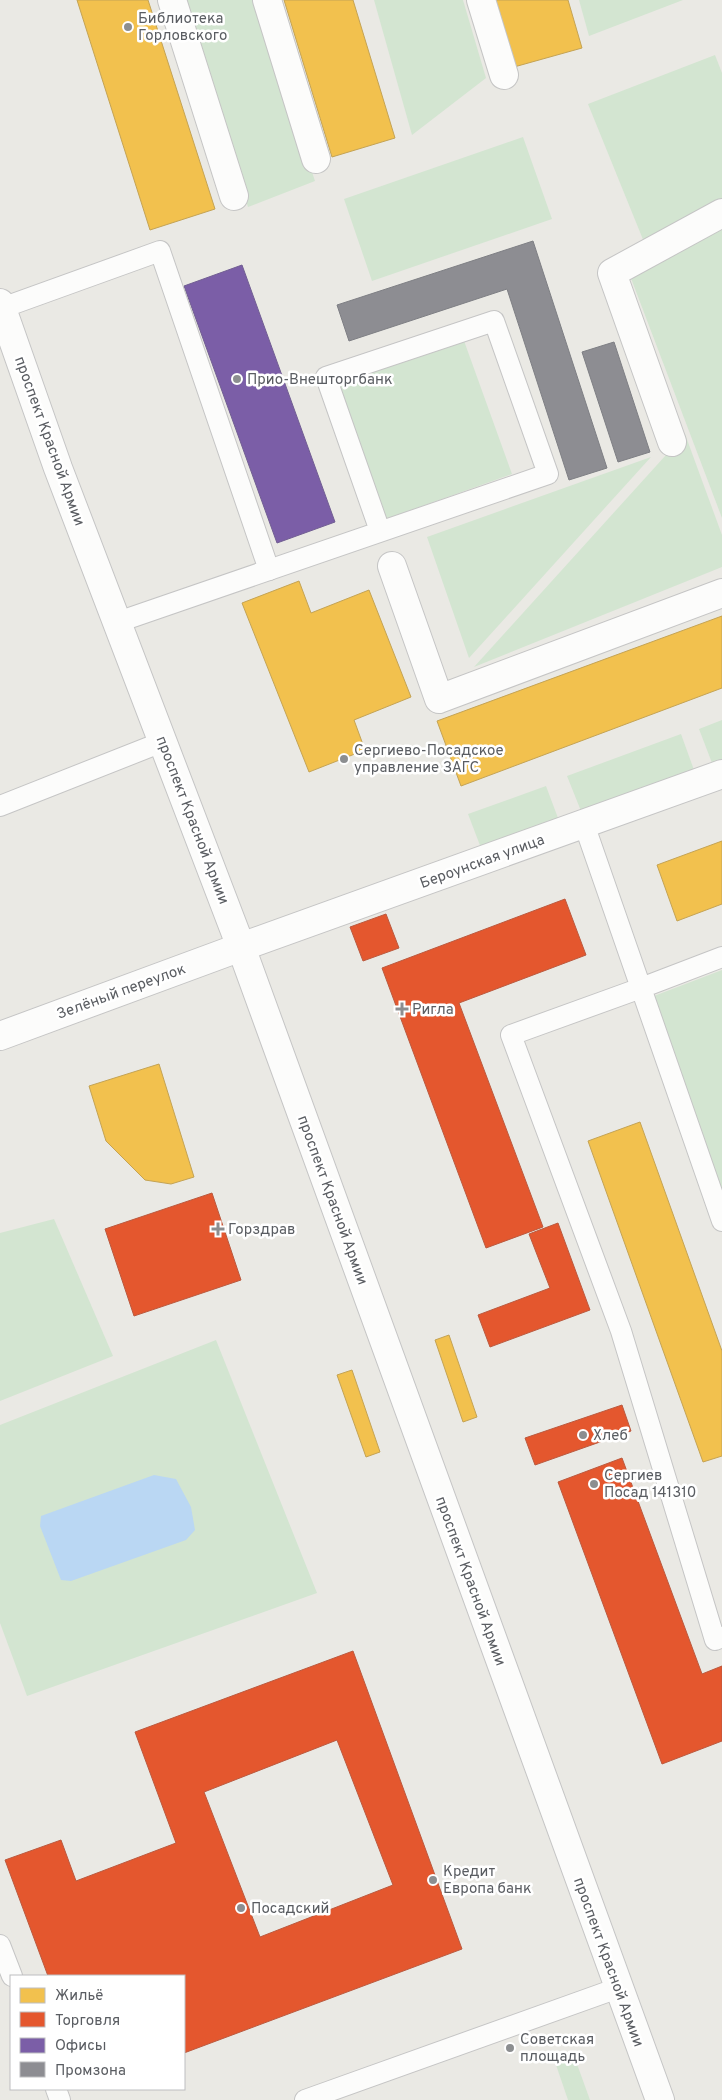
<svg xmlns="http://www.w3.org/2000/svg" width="722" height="2100" font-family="Overpass,sans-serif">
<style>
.green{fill:#d3e5d1}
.water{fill:#bad7f3}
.homes{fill:#f2c14e;stroke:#c4a354}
.shops{fill:#e4572e;stroke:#bb593e;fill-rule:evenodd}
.offices{fill:#7b5ea7;stroke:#715e92}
.industry{fill:#8d8d92;stroke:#7e7f84}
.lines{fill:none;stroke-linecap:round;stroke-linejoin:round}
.lane-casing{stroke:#c5c5c5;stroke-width:22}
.street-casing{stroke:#c5c5c5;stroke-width:30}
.secondary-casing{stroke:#c5c5c5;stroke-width:30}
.lane{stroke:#fcfcfb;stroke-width:20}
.street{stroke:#fcfcfb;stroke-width:28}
.secondary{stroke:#fcfcfb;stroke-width:28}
.poi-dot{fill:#8c8e90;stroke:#fff;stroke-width:2}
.labels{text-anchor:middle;stroke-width:5;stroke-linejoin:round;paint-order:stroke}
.poi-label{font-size:15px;fill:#5a5d62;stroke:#fff;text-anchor:start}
.street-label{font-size:15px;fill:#5a5d62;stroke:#fff}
</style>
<rect width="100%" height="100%" fill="#eae9e4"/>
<g class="green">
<polygon points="183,0 255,0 315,181 248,207"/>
<polygon points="374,0 463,0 486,78 412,135"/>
<polygon points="579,0 683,0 589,36"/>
<polygon points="715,55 722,73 722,198 644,242 588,104"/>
<polygon points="523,137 552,219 372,281 344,199"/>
<polygon points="722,222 722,518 629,273"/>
<polygon points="463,338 512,474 386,519 338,383"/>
<polygon points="685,434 722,535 722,567 474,667"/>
<polygon points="651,457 469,658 427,537"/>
<polygon points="722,720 722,759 712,763 699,729"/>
<polygon points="681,734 694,770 581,811 567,776"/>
<polygon points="546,786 558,818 481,848 468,814"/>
<polygon points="722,970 722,1191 654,996"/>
<polygon points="54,1219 113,1356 0,1401 0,1233"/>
<polygon points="216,1340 317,1593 27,1696 0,1623 0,1425"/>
<polygon points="573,2053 590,2100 568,2100 554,2059"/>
</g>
<polygon class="water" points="154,1475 176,1479 191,1507 195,1530 186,1540 71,1581 61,1580 40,1526 41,1516"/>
<g class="homes">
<polygon points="77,0 148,0 215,209 150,230"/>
<polygon points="284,0 353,0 395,138 332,157"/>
<polygon points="495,0 568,0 582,48 514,67"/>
<polygon points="299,581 311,613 369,590 411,697 354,720 365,750 309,772 242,603"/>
<polygon points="722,616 722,688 461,786 437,721"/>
<polygon points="722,841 722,904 677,921 657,865"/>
<polygon points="159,1064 194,1177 171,1184 145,1180 106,1141 89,1086"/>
<polygon points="640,1122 722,1351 722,1456 703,1462 588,1141"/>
<polygon points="449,1335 477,1417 463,1422 435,1340"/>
<polygon points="352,1370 380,1452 366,1457 337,1375"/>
</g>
<g class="shops">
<polygon points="565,899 586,955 459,1003 543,1227 486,1248 382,968"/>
<polygon points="386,914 399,948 363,961 350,927"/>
<polygon points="212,1193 241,1280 134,1316 105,1229"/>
<polygon points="558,1223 590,1310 490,1347 478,1315 550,1288 529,1234"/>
<polygon points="622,1405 631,1431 535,1465 525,1438"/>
<polygon points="622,1458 702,1674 722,1666 722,1741 662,1764 558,1482"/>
<path d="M 353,1651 L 462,1949 L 184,2053 L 184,1976 L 48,1976 L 5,1860 L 61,1840 L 76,1881 L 176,1843 L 135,1732 ZM 337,1740 L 393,1885 L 260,1937 L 204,1792 Z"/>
</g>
<polygon class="offices" points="242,265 335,522 277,543 184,286"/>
<g class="industry">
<polygon points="533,241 607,468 569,480 507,289 349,341 337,305"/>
<polygon points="614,342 650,452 618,462 582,352"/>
</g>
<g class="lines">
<defs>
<g id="lane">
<polyline points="2,308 160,251 269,570"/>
<polyline points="118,622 548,474 494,321 326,377 380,531"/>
<polyline points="0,806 162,742"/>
<polyline points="584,824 641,988 511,1035 621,1331 715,1640 722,1637"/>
<polyline points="722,957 641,988 722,1221"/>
<polyline points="0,1945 12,1976"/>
<polyline points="56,2089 60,2100"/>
<polyline points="305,2100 618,1988"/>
</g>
<g id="street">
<polyline points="172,0 234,196"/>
<polyline points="267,0 316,159"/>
<polyline points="481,0 504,75"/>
<polyline points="672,442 612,273 722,213"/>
<polyline points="392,566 439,699 722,593"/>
</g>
<g id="secondary">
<polyline points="0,303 58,468 241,947 660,2100"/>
<polyline points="0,1036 241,947 722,774"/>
</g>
</defs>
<use href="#lane" class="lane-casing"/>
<use href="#street" class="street-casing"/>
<use href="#secondary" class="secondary-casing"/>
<use href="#lane" class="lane"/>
<use href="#street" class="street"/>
<use href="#secondary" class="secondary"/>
</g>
<g class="poi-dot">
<circle cx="128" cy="27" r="5"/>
<circle cx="237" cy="379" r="5"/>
<circle cx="344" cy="759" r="5"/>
<path d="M399.5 1001.5h5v5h5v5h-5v5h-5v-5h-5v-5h5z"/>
<path d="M215.5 1221.5h5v5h5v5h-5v5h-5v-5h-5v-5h5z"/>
<circle cx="583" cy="1435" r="5"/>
<circle cx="594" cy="1484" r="5"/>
<circle cx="433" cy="1880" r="5"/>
<circle cx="241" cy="1908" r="5"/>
<circle cx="510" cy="2048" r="5"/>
</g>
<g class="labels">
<g class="poi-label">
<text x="138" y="23">Библиотека<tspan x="138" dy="17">Горловского</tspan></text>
<text x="247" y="384">Прио-Внешторгбанк</text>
<text x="354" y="755">Сергиево-Посадское<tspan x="354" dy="17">управление ЗАГС</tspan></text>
<text x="412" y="1014">Ригла</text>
<text x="228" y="1234">Горздрав</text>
<text x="593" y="1440">Хлеб</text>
<text x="604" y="1480">Сергиев<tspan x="604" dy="17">Посад 141310</tspan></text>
<text x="443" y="1876">Кредит<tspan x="443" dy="17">Европа банк</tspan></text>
<text x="251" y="1913">Посадский</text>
<text x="520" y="2044">Советская<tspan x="520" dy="17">площадь</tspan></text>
</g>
<g class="street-label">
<text transform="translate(50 441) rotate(70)" y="5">проспект Красной Армии</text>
<text transform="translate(193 820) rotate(69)" y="5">проспект Красной Армии</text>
<text transform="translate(482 861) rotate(-20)" y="5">Бероунская улица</text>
<text transform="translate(121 991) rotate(-20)" y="5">Зелёный переулок</text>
<text transform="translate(333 1200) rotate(70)" y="5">проспект Красной Армии</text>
<text transform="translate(471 1581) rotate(70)" y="5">проспект Красной Армии</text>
<text transform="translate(609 1962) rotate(70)" y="5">проспект Красной Армии</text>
</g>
</g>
<rect x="10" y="1975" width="175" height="115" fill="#ffffff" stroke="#bdbec0"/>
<rect x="20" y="1988" width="25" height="15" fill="#f2c14e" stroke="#bdbec0"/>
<text x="55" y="2000" font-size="15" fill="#5a5d62">Жильё</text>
<rect x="20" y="2012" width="25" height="15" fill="#e4572e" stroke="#bdbec0"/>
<text x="55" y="2025" font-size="15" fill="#5a5d62">Торговля</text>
<rect x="20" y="2038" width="25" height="15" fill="#7b5ea7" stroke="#bdbec0"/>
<text x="55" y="2050" font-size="15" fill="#5a5d62">Офисы</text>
<rect x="20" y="2062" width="25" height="15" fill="#8d8d92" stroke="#bdbec0"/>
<text x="55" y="2075" font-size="15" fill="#5a5d62">Промзона</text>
</svg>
